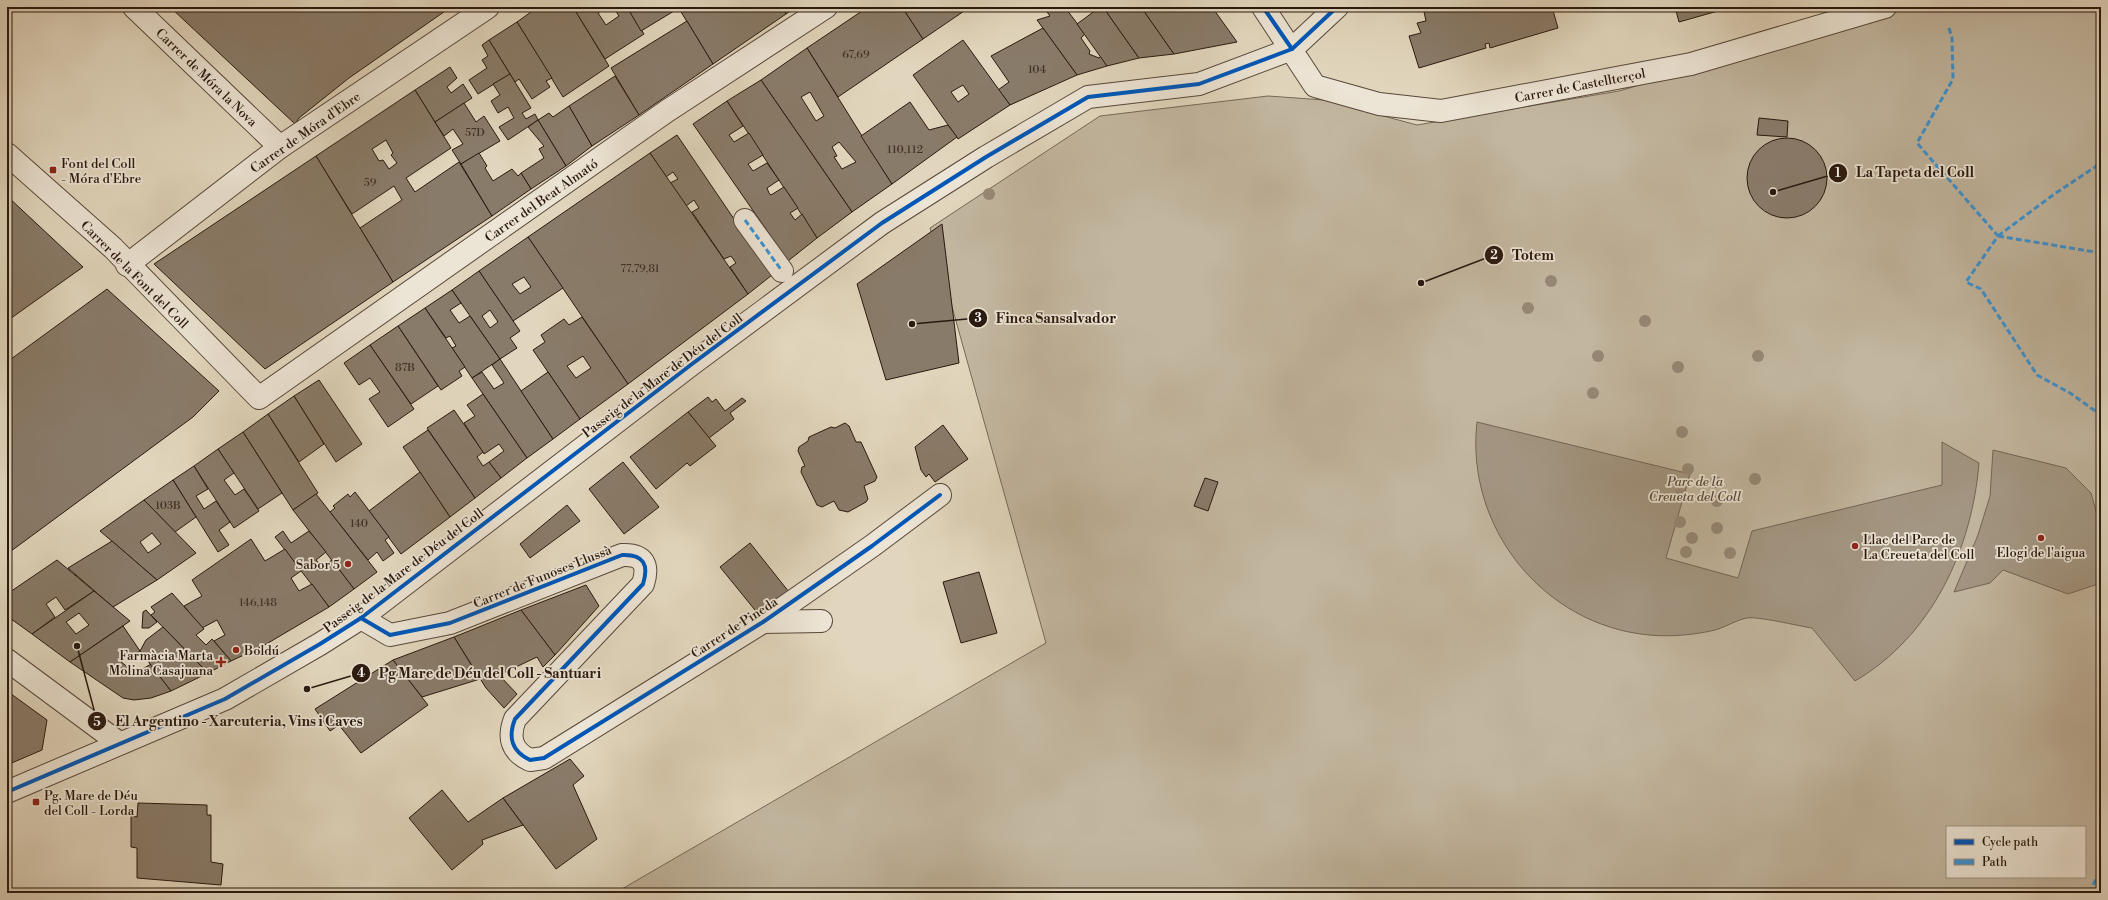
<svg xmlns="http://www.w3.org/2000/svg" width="2108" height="900" font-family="'Libre Bodoni',serif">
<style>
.green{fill:#c2b69f;stroke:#766857;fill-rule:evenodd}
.water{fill:#a39682;stroke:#736454}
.building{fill:#897b69;stroke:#2a190f;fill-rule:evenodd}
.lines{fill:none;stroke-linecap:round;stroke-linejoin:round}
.minor-casing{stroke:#58483a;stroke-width:24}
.minor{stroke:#ece4d4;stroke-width:22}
.quiet{stroke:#3c93d2;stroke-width:3;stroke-dasharray:6 3;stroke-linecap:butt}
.cycleway-casing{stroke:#ece4d4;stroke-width:6}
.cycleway{stroke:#0057b8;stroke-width:4}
.tree{fill:#968875}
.poi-dot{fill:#8f2418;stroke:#ece4d4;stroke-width:1.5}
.labels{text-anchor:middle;stroke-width:3.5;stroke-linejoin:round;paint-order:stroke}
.number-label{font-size:11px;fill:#423226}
.street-label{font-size:13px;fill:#2a190f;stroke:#ece4d4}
.poi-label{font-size:13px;fill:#2a190f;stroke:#ece4d4;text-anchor:start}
.park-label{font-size:13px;font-style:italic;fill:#58483a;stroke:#ece4d4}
.leader{fill:none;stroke:#2a190f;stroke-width:1.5}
.callout-dot{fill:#2a190f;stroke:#ece4d4;stroke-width:1.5}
.mark-label{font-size:12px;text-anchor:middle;font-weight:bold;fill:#fff}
.callout-label{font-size:14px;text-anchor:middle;font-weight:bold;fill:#2a190f;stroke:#ece4d4;stroke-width:3.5;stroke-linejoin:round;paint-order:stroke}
</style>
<rect width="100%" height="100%" fill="#e1d6bd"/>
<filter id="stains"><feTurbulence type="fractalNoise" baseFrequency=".005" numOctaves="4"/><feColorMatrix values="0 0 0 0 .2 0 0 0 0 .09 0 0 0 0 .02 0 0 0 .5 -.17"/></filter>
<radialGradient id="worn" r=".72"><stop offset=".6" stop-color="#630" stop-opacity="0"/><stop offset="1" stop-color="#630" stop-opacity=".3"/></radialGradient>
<path class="green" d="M 1906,7 L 2101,7 L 2101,893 L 615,893 L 1046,643 L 930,228 L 1100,116 L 1268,96 L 1324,100 L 1417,125 L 1619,91 ZM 1947,827 L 2085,827 L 2085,877 L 1947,877 Z"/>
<g class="water">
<path d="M 1477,422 L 1690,474 L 1666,558 L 1738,578 L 1752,531 L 1942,485 L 1942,442 L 1979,463 C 1972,549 1932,636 1855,681 L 1812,628 C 1799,626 1757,616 1747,618 C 1736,620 1726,627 1715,630 C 1694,635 1671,637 1649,635 C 1543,625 1465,527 1477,422 Z"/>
<polygon points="1993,450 2066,468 2091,493 2101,529 2101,583 2068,594 2003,570 1990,583 1954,592 1978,535 1990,496"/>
</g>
<g class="building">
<polygon points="170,7 451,7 349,78 299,118 295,124"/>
<polygon points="538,7 573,7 609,66 563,97 517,22"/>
<polygon points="573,7 607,7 598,13 606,25 619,16 613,7 627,7 644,34 605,59"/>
<polygon points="627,7 678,7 679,8 641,31"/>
<polygon points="782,7 796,7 786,14"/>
<polygon points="782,7 786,14 713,64 678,7"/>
<polygon points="868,7 902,7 923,39 838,97 807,48"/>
<polygon points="902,7 970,7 923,39"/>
<polygon points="1053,7 1057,7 1061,11 1067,10 1085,34 1081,38 1090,51 1089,54 1099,58 1101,56 1107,66 1077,75 1037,20 1050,16 1047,12"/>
<polygon points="1100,7 1103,7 1139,58 1107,66 1077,24"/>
<polygon points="1103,7 1141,7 1174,54 1139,58"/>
<polygon points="1141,7 1212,7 1237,42 1174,54"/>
<polygon points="1423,7 1552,7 1558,28 1490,48 1489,43 1485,44 1486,48 1419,68 1409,36 1421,33 1417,23 1426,21"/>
<polygon points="1675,7 1732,7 1679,22"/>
<polygon points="687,21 713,64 639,115 611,68"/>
<polygon points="517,22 552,78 546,81 550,87 532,99 519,79 515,82 489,40"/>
<polygon points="1043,28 1077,75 1010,105 998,90 1009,82 991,56"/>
<polygon points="489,40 510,74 478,94 469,80 487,68 482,60 488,56 482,45"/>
<path d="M 963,40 L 1010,105 L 958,139 L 913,75 ZM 963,85 L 969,94 L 958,102 L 951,92 Z"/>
<path d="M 807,48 L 892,184 L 852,212 L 761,80 ZM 810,92 L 824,116 L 816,121 L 801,97 ZM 839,142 L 856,162 L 842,169 L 834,157 L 837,156 L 832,147 Z"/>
<polygon points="450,67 457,78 447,87 451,93 463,84 472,98 435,122 415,90"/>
<polygon points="510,74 531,108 522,113 526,119 535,114 538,120 508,140 499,127 514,118 508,107 498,113 491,101 500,95 493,84"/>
<polygon points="615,76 639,115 592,146 569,106"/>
<polygon points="761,80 852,212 817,238 727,101"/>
<path d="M 415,90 L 451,148 L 406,178 L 415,192 L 459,162 L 492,216 L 393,282 L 360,228 L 402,200 L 394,186 L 352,214 L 316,156 ZM 386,140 L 393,153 L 391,155 L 397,163 L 389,169 L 383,160 L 379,161 L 372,149 Z"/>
<polygon points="727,101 743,126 729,135 734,142 749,133 763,155 748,164 753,171 767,163 779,180 767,188 769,193 771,195 784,187 798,208 790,213 795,220 802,214 817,238 788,261 693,124"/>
<polygon points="910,102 929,130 948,125 957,137 892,184 861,136"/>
<polygon points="464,103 476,122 484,116 500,141 461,164 452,150 463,144 453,129 444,136 435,122"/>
<polygon points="569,106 592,146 566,166 538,120 549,113 553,117"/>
<polygon points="1759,118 1788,121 1787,137 1757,135"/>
<polygon points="538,120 566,166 531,189 521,173 544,158 539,149 544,146 528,127"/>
<polygon points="677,135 772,275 748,294 730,267 736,263 731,256 724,259 692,212 699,208 694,200 686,206 670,183 678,179 673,172 666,177 650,153"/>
<circle cx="1787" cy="178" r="40"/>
<polygon points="479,153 487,166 485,168 493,181 512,169 518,176 521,173 531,189 492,216 461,164"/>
<polygon points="650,153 748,294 628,384 528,237"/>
<polygon points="316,156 393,282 265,369 154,264"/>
<polygon points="7,196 83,267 7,321"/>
<polygon points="942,224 959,363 886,380 857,284"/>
<path d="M 528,237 L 563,288 L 513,321 L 479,271 ZM 524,277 L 531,287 L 520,294 L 512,284 Z"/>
<path d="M 479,271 L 520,331 L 510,338 L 517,348 L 500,359 L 452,290 ZM 490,310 L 498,322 L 490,328 L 482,316 Z"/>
<polygon points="107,289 219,391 193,417 7,554 7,362"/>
<polygon points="452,290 461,303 450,310 459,323 470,316 500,359 472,378 452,348 456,346 450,336 446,338 425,308"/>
<polygon points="425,308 465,367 459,371 462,376 441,390 398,326"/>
<path d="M 582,317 L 628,384 L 580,419 L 533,350 L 545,342 L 541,335 L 564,319 L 569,325 ZM 583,356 L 591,368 L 576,378 L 567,366 Z"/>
<polygon points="398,326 438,386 411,404 370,345"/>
<polygon points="370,345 414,409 388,427 369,399 380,392 370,378 359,385 344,363"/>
<polygon points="500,359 553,439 527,458 472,378 482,372 494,389 504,383 492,365"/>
<polygon points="548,372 580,419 553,439 521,391"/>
<polygon points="319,380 362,444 336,462 294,396"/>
<polygon points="483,394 527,458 501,478 489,462 504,451 499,444 484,454 464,423 475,416 467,405"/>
<polygon points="294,396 324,444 299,462 268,414"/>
<polygon points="708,397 712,402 716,399 725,411 742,398 746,401 730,413 734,419 709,438 688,412"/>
<polygon points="454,410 483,452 477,457 483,466 489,462 501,478 475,498 427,428"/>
<polygon points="688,412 716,446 690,466 687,463 656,489 630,457"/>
<polygon points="268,414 318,493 293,510 243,432"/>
<polygon points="845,423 849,426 856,442 861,442 877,477 875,481 864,486 868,499 866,502 848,512 839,510 834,501 822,507 817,505 801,472 802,467 805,466 798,451 799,447 808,441 809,437 831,427 835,428"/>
<polygon points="943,425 968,459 935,482 929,474 926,477 921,470 915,447"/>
<polygon points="428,430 475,498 450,517 403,447"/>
<polygon points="243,432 282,493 258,509 218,449"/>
<polygon points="218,449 234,473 224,480 235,495 244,489 259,511 234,528 194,466"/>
<polygon points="623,462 659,507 624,534 589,489"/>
<polygon points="194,466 208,489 196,496 204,509 216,501 230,522 219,530 229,545 218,552 173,480"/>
<polygon points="420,472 450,517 401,554 369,511"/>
<polygon points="1205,478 1218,482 1208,511 1194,506"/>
<polygon points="173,480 196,517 175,532 144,500"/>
<polygon points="355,492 389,537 385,540 394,553 383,561 377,552 368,560 330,512 335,508 333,506 348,494 350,497"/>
<polygon points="316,494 377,572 354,589 293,510"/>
<path d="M 144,500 L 196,553 L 157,580 L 100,531 ZM 152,533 L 161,544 L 148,553 L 140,542 Z"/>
<polygon points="567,505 580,521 530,558 520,544"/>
<polygon points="283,531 291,543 309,531 326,552 316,560 322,567 332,560 354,589 329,607 275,537"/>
<polygon points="251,539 265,561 285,549 301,571 291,578 299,591 312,584 329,607 263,646 231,661 214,641 225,635 217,620 202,628 184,606 202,596 192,580"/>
<polygon points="112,541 157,580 113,607 68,568"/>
<polygon points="750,543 789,592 759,615 720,567"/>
<polygon points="57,560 94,591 65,610 56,597 46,604 55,617 32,634 7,616 7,594"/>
<polygon points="979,572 997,633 961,643 943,582"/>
<polygon points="586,585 599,606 555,655 521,610"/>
<path d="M 94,591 L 130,621 L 70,662 L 32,634 ZM 79,613 L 89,625 L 76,634 L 66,622 Z"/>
<polygon points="172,593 204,629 196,635 206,645 212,639 231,661 208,673 151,615 155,612 151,607"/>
<polygon points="146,610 157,622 149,628 142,628 143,612"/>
<polygon points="521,610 555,655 543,667 537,657 499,675 517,694 504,708 486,688 454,637"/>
<polygon points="123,626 140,651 121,662 136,673 151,664 171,691 151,698 134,700 123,698 70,662"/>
<polygon points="163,627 194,659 208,673 171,691 140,651 146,640"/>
<polygon points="454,637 480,679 422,697 393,660"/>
<polygon points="393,660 428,705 361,753 339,725 330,731 315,709"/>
<polygon points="7,691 47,720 42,750 7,765"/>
<polygon points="570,759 584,776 573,785 597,839 556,869 503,798"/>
<polygon points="442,790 468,822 503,798 523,825 482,840 483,844 452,870 409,818"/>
<polygon points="138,803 207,805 207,815 211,815 211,862 223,864 221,885 137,878 137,848 131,847 131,816 137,817"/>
<polygon points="82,890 102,893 81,893"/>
</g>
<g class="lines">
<defs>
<g id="minor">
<polyline points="134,7 280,147"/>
<polyline points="1263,7 1315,86 1379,104 1441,111 1691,64 1885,7"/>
<polyline points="7,154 113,248 259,398 667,111 826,7"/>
<polyline points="745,220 782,271"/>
<polyline points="127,265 280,147 488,7"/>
<path d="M 361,618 L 390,635 L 450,623 L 622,555 C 644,554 649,565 643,584 L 515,719 C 508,737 511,751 530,760 L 544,758 L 763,622 L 872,546 L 940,495"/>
<polyline points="763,622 821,621"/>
<polyline points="7,660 119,743"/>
<polyline points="7,792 225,699 320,644 361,618 692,364 882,223 986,157 1088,97 1199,84 1292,49 1337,7"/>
</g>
</defs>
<use href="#minor" class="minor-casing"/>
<use href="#minor" class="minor"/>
<g class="quiet">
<polyline points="1949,28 1952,38 1953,79 1917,143 1998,236 1966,282 1981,289 2037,375 2070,393 2101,415"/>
<polyline points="745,220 782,271"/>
<polyline points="1998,236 2053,195 2101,163"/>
<polyline points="1998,236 2101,253"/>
<polyline points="2089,893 2101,869"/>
</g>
<defs>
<g id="cycleway">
<polyline points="1263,7 1292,49"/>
<path d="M 361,618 L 390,635 L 450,623 L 622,555 C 644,554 649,565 643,584 L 515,719 C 508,737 511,751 530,760 L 544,758 L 763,622 L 872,546 L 940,495"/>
<polyline points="7,792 225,699 320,644 361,618 692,364 882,223 986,157 1088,97 1199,84 1292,49 1337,7"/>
</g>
</defs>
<use href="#cycleway" class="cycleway-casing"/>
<use href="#cycleway" class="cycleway"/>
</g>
<g class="tree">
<circle cx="989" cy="194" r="6"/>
<circle cx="1551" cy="281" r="6"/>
<circle cx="1528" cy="308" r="6"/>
<circle cx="1645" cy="321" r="6"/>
<circle cx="1598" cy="356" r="6"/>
<circle cx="1758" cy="356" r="6"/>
<circle cx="1678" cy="367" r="6"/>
<circle cx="1593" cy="393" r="6"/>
<circle cx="1682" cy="432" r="6"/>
<circle cx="1688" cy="469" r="6"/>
<circle cx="1755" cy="479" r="6"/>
<circle cx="1716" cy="482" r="6"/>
<circle cx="1680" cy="495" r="6"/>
<circle cx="1717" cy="501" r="6"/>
<circle cx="1680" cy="522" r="6"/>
<circle cx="1717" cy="528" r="6"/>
<circle cx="1692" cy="538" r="6"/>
<circle cx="1686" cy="552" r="6"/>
<circle cx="1730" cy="553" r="6"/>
</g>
<g class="poi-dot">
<rect x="49" y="166" width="8" height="8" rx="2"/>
<circle cx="2041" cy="538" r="4"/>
<circle cx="1855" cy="546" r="4"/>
<circle cx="348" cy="564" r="4"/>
<circle cx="236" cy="650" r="4"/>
<path d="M219 656h4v4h4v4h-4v4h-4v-4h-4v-4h4z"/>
<rect x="32" y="798" width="8" height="8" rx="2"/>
</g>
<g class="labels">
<g class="number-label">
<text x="856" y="58">67,69</text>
<text x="1037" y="73">104</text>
<text x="475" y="136">57D</text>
<text x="905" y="153">110,112</text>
<text x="370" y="186">59</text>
<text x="640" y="272">77,79,81</text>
<text x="405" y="371">87B</text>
<text x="168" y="509">103B</text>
<text x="359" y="527">140</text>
<text x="258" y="606">146,148</text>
</g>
<g class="street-label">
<text transform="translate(207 77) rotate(44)" y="5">Carrer de Móra la Nova</text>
<text transform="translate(1580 85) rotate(-11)" y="5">Carrer de Castellterçol</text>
<text transform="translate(305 132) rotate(-35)" y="5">Carrer de Móra d'Ebre</text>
<text transform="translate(541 200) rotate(-35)" y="5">Carrer del Beat Almató</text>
<text transform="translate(135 274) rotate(45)" y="5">Carrer de la Font del Coll</text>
<text transform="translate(662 375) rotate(-37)" y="5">Passeig de la Mare de Déu del Coll</text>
<text transform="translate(403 570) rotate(-37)" y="5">Passeig de la Mare de Déu del Coll</text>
<text transform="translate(542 576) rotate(-22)" y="5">Carrer de Funoses Llussà</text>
<text transform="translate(734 627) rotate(-33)" y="5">Carrer de Pineda</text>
</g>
<g class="poi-label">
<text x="61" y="168">Font del Coll<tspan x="61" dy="15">- Móra d'Ebre</tspan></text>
<text x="1863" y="544">Llac del Parc de<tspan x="1863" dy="15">La Creueta del Coll</tspan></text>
<text x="2041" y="557" text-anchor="middle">Elogi de l'aigua</text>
<text x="340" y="569" text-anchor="end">Sabor 5</text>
<text x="244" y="655">Boldú</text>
<text x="213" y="660" text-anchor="end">Farmàcia Marta<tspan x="213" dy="15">Molina Casajuana</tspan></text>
<text x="44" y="800">Pg. Mare de Déu<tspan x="44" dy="15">del Coll - Lorda</tspan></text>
</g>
<g class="park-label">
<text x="1695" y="486">Parc de la<tspan x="1695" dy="15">Creueta del Coll</tspan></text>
</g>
</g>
<path class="leader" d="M1773 192L1838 173M1421 283L1494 255M912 324L978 318M307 689L361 673M77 646L97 721"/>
<g class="callout-dot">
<circle cx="1773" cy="192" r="4"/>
<circle cx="1421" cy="283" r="4"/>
<circle cx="912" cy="324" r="4"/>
<circle cx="307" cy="689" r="4"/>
<circle cx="77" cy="646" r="4"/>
<circle cx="1838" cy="173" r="10"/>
<circle cx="1494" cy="255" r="10"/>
<circle cx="978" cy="318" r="10"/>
<circle cx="361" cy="673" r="10"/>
<circle cx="97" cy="721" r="10"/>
</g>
<g class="mark-label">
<text x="1838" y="177">1</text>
<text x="1494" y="259">2</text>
<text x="978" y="322">3</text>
<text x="361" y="677">4</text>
<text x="97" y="726">5</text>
</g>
<g class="callout-label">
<text x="1915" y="177">La Tapeta del Coll</text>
<text x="1533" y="260">Totem</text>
<text x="1056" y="323">Finca Sansalvador</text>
<text x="490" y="678">Pg Mare de Déu del Coll - Santuari</text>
<text x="239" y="726">El Argentino - Xarcuteria, Vins i Caves</text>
</g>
<rect width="2108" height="900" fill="none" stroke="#e1d6bd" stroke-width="24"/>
<rect x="8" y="8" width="2092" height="884" fill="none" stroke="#2a190f" stroke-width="2"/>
<rect x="12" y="12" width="2084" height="876" fill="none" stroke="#2a190f"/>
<rect x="1946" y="826" width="140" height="52" fill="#ece4d4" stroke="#9e9385"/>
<rect x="1954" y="839" width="20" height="6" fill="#0057b8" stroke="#9e9385"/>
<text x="1982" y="846" font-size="12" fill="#2a190f">Cycle path</text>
<rect x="1954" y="859" width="20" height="6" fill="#3c93d2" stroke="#9e9385"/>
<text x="1982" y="866" font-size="12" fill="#2a190f">Path</text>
<rect width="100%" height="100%" filter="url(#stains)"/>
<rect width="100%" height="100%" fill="url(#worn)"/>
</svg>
